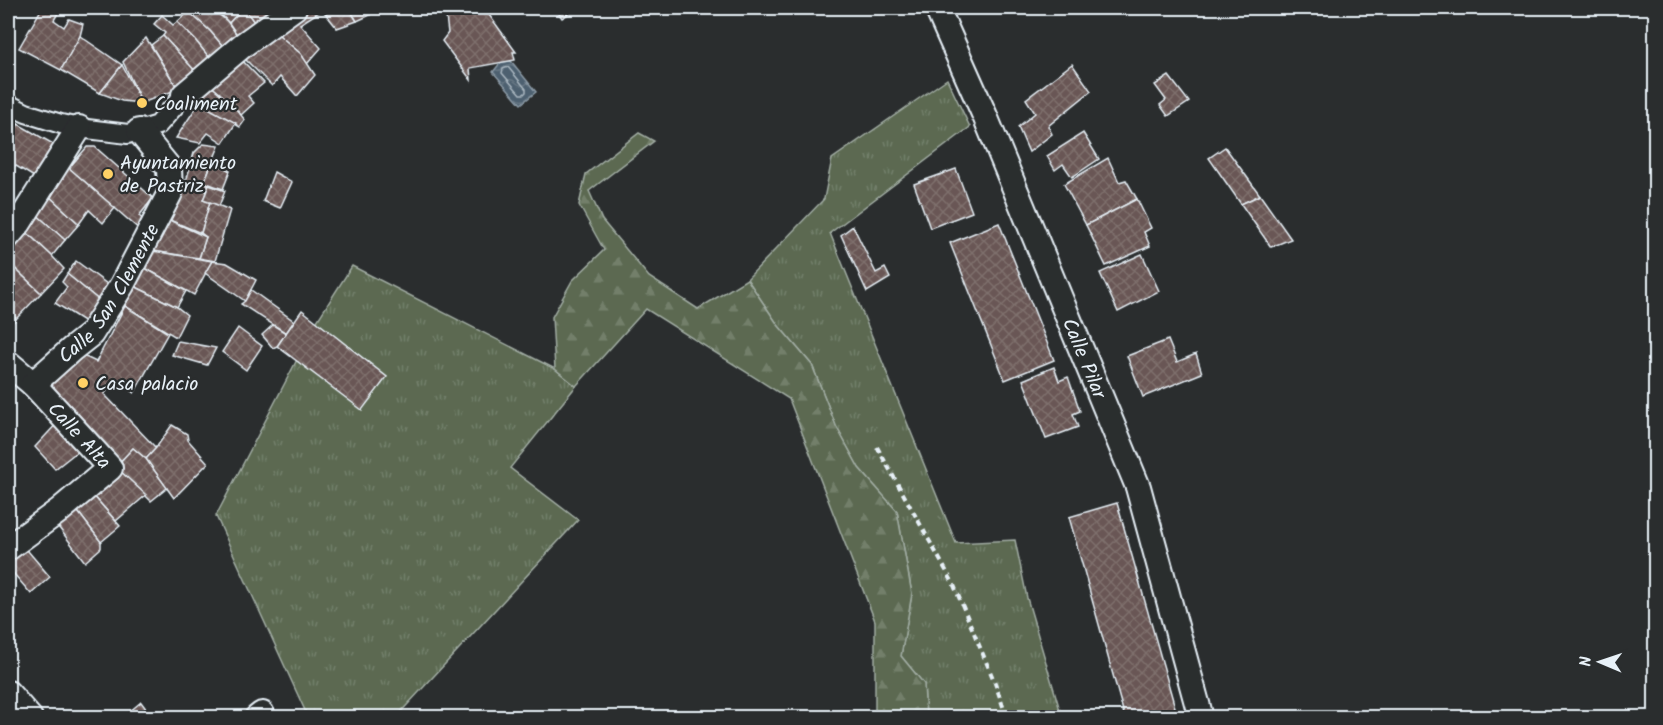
<svg xmlns="http://www.w3.org/2000/svg" width="1663" height="725" font-family="Kalam,sans-serif">
<style>
.grass{fill:url(#grass-tufts);stroke:#a2ada4;stroke-width:1.5}
.forest{fill:url(#forest-firs);stroke:#a2ada4;stroke-width:1.5}
.water{fill:url(#water-waves);stroke:#8b9aa6;stroke-width:1.5}
.lines{fill:none;stroke-linecap:round;stroke-linejoin:round}
.shore{stroke:#aab7c1;stroke-width:1.5}
.building{fill:url(#building-cross-hatch);stroke:#e8f1f8;stroke-width:1.5}
.pedestrian-casing{stroke:#e8f1f8;stroke-width:22}
.minor-casing{stroke:#e8f1f8;stroke-width:28}
.path{stroke:#e8f1f8;stroke-width:4;stroke-dasharray:6 4.5;stroke-linecap:butt}
.pedestrian{stroke:#2a2d2e;stroke-width:18}
.minor{stroke:#2a2d2e;stroke-width:24}
.poi-dot{fill:#ffd166;stroke:#2a2d2e;stroke-width:2}
.labels{text-anchor:middle;stroke-width:4.5;stroke-linejoin:round;paint-order:stroke}
.poi-label{font-size:20px;fill:#e8f1f8;stroke:#2a2d2e;text-anchor:start}
.street-label{font-size:20px;fill:#e8f1f8;stroke:#2a2d2e}
</style>
<defs>
<pattern id="grass-tufts" width="24" height="20" patternUnits="userSpaceOnUse" patternTransform="scale(1.5)"><rect width="24" height="20" fill="#5b6951"/><path d="M3 7l-1-3M5 7V3M7 7l1-3M15 17l-1-3M17 17v-4M19 17l1-3" fill="none" stroke="#737f6b"/></pattern>
<pattern id="forest-firs" width="22" height="20" patternUnits="userSpaceOnUse" patternTransform="scale(1.5)"><rect width="22" height="20" fill="#5b6951"/><path d="M5 1l3.5 6h-7zM16 11l3.5 6h-7z" fill="#737f6b"/></pattern>
<pattern id="water-waves" width="16" height="10" patternUnits="userSpaceOnUse" patternTransform="scale(1.5)"><rect width="16" height="10" fill="#4d606f"/><path d="M0 5q4-4 8 0t8 0" fill="none" stroke="#677784"/></pattern>
<pattern id="building-cross-hatch" width="8" height="8" patternUnits="userSpaceOnUse" patternTransform="scale(1.5)"><rect width="8" height="8" fill="#695754"/><path d="M0 0l8 8M0 8l8-8" fill="none" stroke="#7e706d"/></pattern>
</defs>
<rect width="100%" height="100%" fill="#2a2d2e"/>
<filter id="ink" filterUnits="userSpaceOnUse"><feTurbulence type="fractalNoise" baseFrequency=".0167" numOctaves="2"/><feDisplacementMap in="SourceGraphic" scale="12" xChannelSelector="R" yChannelSelector="G"/><feConvolveMatrix kernelMatrix="1 2 1 2 8 2 1 2 1" color-interpolation-filters="sRGB"/></filter>
<g filter="url(#ink)">
<g class="grass">
<polygon points="947,79 970,127 830,233 956,543 1015,540 1027,598 1062,717 926,717 924,684 901,656 912,594 897,511 859,468 836,426 812,365 778,325 747,279 824,199 832,159"/>
<polygon points="352,266 555,369 576,386 510,468 578,520 396,717 308,717 216,516 317,321"/>
</g>
<polygon class="forest" points="639,133 654,141 589,191 602,220 649,277 698,309 747,279 778,325 812,365 836,426 859,468 897,511 912,594 901,656 924,684 926,717 875,717 875,621 789,399 646,309 576,386 555,369 552,317 572,281 604,250 579,205 586,174"/>
<polygon class="water" points="511,61 536,92 521,104 493,72 501,62"/>
<g class="lines">
<polygon class="shore" points="508,67 526,89 526,92 524,94 520,94 502,73 503,69"/>
</g>
<g class="building">
<polygon points="42,8 61,8 54,20 64,27 69,19 83,24 80,36 61,70 19,48"/>
<polygon points="194,8 211,8 227,21 240,39 227,51 210,31 189,12"/>
<polygon points="215,8 243,8 229,23"/>
<polygon points="243,8 244,8 257,26 240,39 229,23"/>
<polygon points="244,8 273,8 276,11 257,26"/>
<polygon points="302,8 321,8 322,10 300,24 321,48 307,64 301,54 273,30"/>
<polygon points="321,8 349,8 357,21 337,28"/>
<polygon points="349,8 368,8 370,15 357,21"/>
<polygon points="445,8 484,8 516,52 513,52 515,60 470,68 471,80 442,41 448,33"/>
<polygon points="555,8 575,8 576,9 562,18"/>
<polygon points="189,12 210,31 227,51 213,62 195,40 177,22"/>
<polygon points="162,15 173,25 177,22 195,40 213,62 197,73 163,36 165,33 154,24"/>
<polygon points="273,30 301,54 315,75 297,96 280,77 272,86 242,56"/>
<polygon points="80,36 122,65 100,93 61,70"/>
<polygon points="163,36 197,73 178,89 151,45"/>
<polygon points="146,38 178,89 142,103 123,62"/>
<polygon points="240,58 264,83 248,96 254,103 241,115 231,103 209,84"/>
<polygon points="1072,64 1091,91 1048,126 1052,134 1029,152 1018,127 1035,113 1026,99"/>
<polygon points="122,65 142,103 122,101 100,93"/>
<polygon points="1169,76 1189,102 1168,116 1160,105 1166,100 1155,85"/>
<polygon points="209,84 231,103 245,120 240,127 199,103"/>
<polygon points="199,103 236,123 223,143 208,133 200,143 176,138"/>
<polygon points="8,119 18,124 8,146"/>
<polygon points="18,124 55,145 34,177 8,161 8,146"/>
<polygon points="1083,133 1099,159 1072,177 1063,164 1055,170 1047,156"/>
<polygon points="203,144 219,146 204,182 209,185 203,200 210,202 201,233 167,219 187,178 194,153"/>
<polygon points="87,147 95,147 153,198 139,216 145,221 140,230 69,168"/>
<polygon points="1225,147 1260,195 1241,204 1209,158"/>
<polygon points="1108,158 1119,182 1126,180 1137,199 1086,225 1064,184"/>
<polygon points="8,161 13,165 10,171 8,169"/>
<polygon points="213,161 230,171 223,189 204,182"/>
<polygon points="69,168 115,208 103,223 89,210 79,224 48,195"/>
<polygon points="956,169 972,212 930,228 914,184"/>
<polygon points="274,172 292,182 280,208 263,201"/>
<polygon points="209,185 225,191 219,206 203,200"/>
<polygon points="48,195 79,224 65,240 35,213"/>
<polygon points="1260,195 1291,239 1271,247 1241,204"/>
<polygon points="1137,199 1151,228 1144,232 1150,246 1106,266 1086,225"/>
<polygon points="210,202 230,210 215,261 199,258 206,237 201,233"/>
<polygon points="8,203 21,212 8,224"/>
<polygon points="35,213 65,240 52,256 22,228"/>
<polygon points="167,219 206,237 199,258 153,251"/>
<polygon points="999,223 1054,360 1005,380 950,243"/>
<polygon points="853,226 876,273 885,268 890,278 867,292 841,235"/>
<polygon points="22,228 52,256 64,269 41,293 8,262 8,244"/>
<polygon points="153,251 212,261 194,295 143,267"/>
<polygon points="1142,254 1159,291 1118,312 1100,273"/>
<polygon points="76,261 111,287 101,302 67,274"/>
<polygon points="212,261 227,263 256,280 245,301 205,273"/>
<polygon points="8,262 41,293 16,319 8,310"/>
<polygon points="143,267 186,291 177,307 132,285"/>
<polygon points="67,274 101,302 85,322 55,303 67,287 62,282"/>
<polygon points="134,286 177,307 187,315 176,337 125,306"/>
<polygon points="251,290 294,321 286,333 241,304 245,301"/>
<polygon points="125,306 168,333 134,393 118,380 104,394 156,448 146,459 133,448 118,464 48,385 77,353 96,362"/>
<polygon points="8,310 16,319 8,328"/>
<polygon points="302,310 387,377 362,410 277,346"/>
<polygon points="273,325 286,333 277,346 273,348 262,335"/>
<polygon points="238,328 262,346 246,370 222,352"/>
<polygon points="1168,340 1177,362 1196,354 1202,373 1143,397 1127,356"/>
<polygon points="178,341 216,348 207,365 172,355"/>
<polygon points="1054,367 1059,381 1068,377 1080,411 1073,414 1078,427 1046,439 1023,380"/>
<polygon points="59,421 83,447 55,469 35,447"/>
<polygon points="172,425 187,434 188,440 208,463 174,498 146,459 156,448"/>
<polygon points="133,448 146,459 167,488 151,501 118,469 118,464"/>
<polygon points="118,469 146,495 116,521 92,494"/>
<polygon points="92,494 120,526 101,542 75,508"/>
<polygon points="1117,503 1178,718 1125,718 1069,517"/>
<polygon points="75,508 101,542 101,548 85,562 56,524"/>
<polygon points="22,544 50,577 31,594 8,567 8,556"/>
<polygon points="141,702 153,718 122,718"/>
</g>
<g class="lines">
<defs>
<polyline id="pedestrian" points="8,104 26,113 61,124 79,128 128,134 158,125 184,95"/>
<g id="minor">
<path id="s1" d="M 937,8 L 985,116 L 1138,487 L 1201,718"/>
<polyline points="184,95 243,45 294,8"/>
<polyline points="8,236 19,223 79,128"/>
<path id="s2" d="M 8,363 L 33,384 L 110,468 L 60,510 L 8,548"/>
<path id="s3" d="M 33,384 L 72,349 L 91,334 L 122,285 L 170,193 L 169,168 L 139,131"/>
<polyline points="8,693 30,718"/>
<polyline points="257,718 262,714"/>
</g>
</defs>
<use href="#pedestrian" class="pedestrian-casing"/>
<use href="#minor" class="minor-casing"/>
<polyline class="path" points="877,447 953,583 995,683 1007,718"/>
<use href="#pedestrian" class="pedestrian"/>
<use href="#minor" class="minor"/>
</g>
</g>
<g class="poi-dot">
<circle cx="142" cy="103" r="6"/>
<circle cx="108" cy="174" r="6"/>
<circle cx="83" cy="383" r="6"/>
</g>
<g class="labels">
<g class="poi-label">
<text x="154" y="110">Coaliment</text>
<text x="120" y="169">Ayuntamiento<tspan x="120" dy="23">de Pastriz</tspan></text>
<text x="95" y="390">Casa palacio</text>
</g>
<g class="street-label">
<text dy="7" stroke="none"><textPath href="#s3" startOffset="120">Calle San Clemente</textPath></text>
<text dy="7" stroke="none"><textPath href="#s1" startOffset="380">Calle Pilar</textPath></text>
<text dy="7" stroke="none"><textPath href="#s2" startOffset="102">Calle Alta</textPath></text>
</g>
</g>
<rect width="1663" height="725" fill="none" stroke="#2a2d2e" stroke-width="30"/>
<rect x="15" y="15" width="1633" height="695" fill="none" stroke="#e8f1f8" stroke-width="2" filter="url(#ink)"/>
<g transform="translate(1600 662) rotate(272)" stroke="#2a2d2e" stroke-width="4.5" paint-order="stroke">
<path d="M0-4.5L10 22L0 15L-10 22Z" fill="#e8f1f8"/>
<text y="-9" font-size="16" font-weight="bold" text-anchor="middle" fill="#e8f1f8">N</text>
</g>
</svg>
